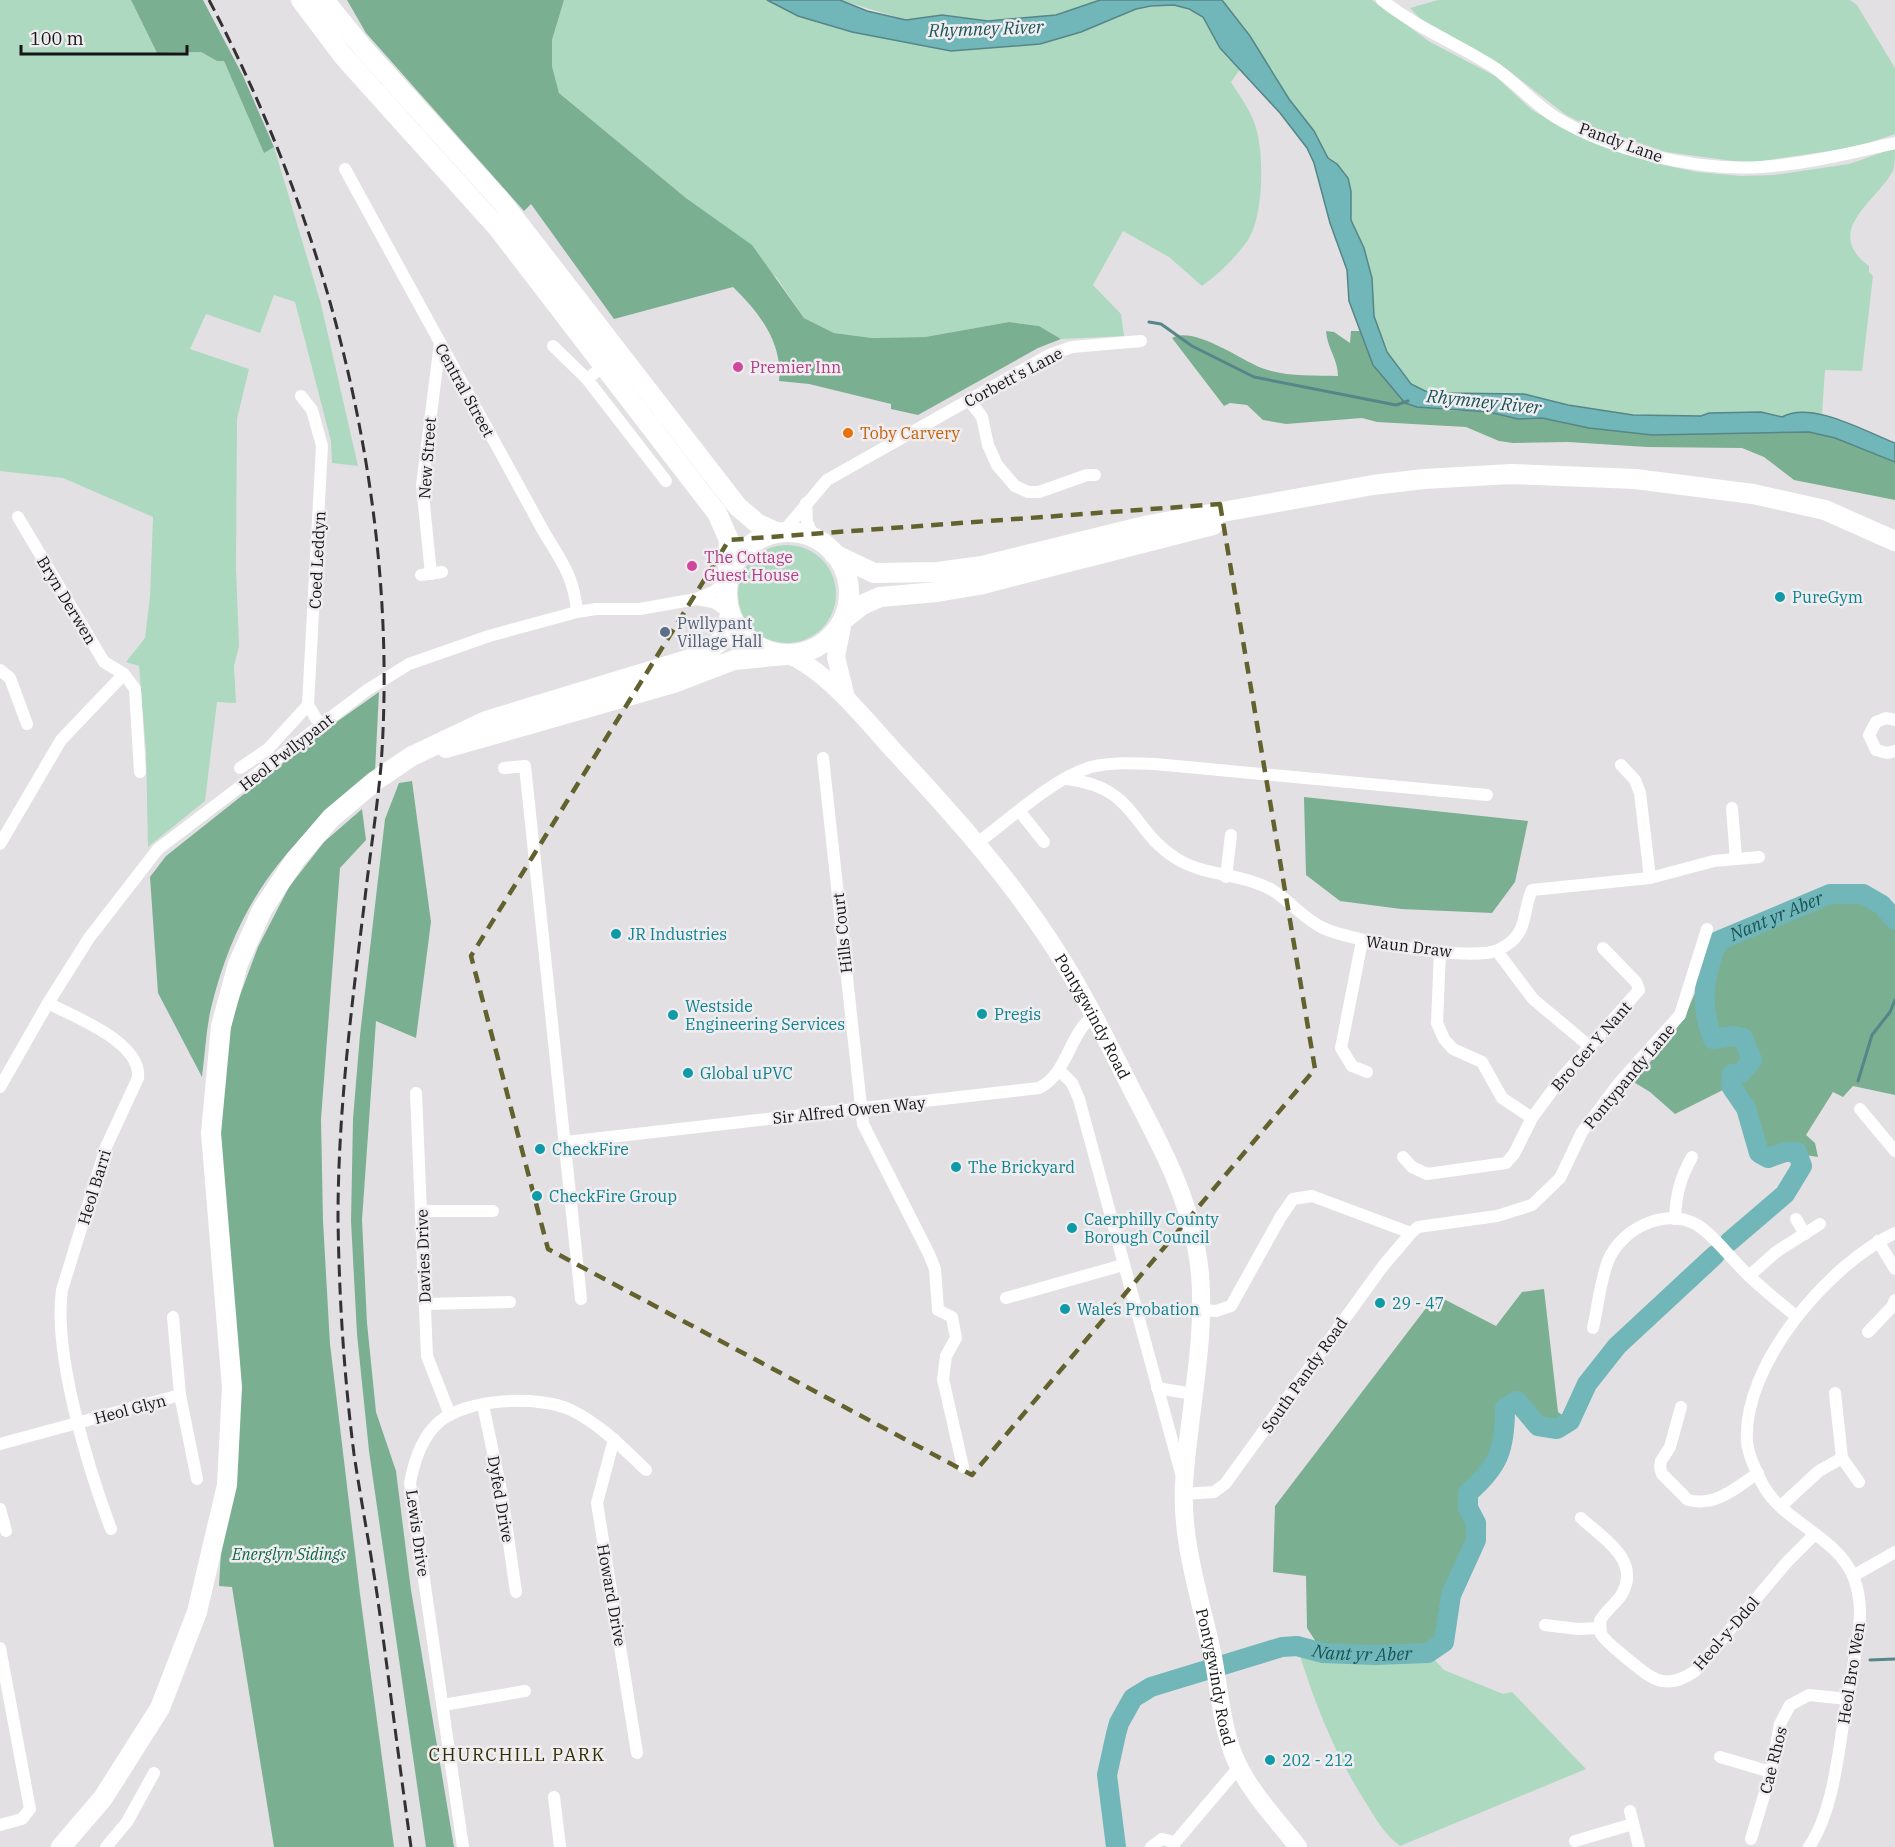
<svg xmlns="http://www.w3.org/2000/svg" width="1895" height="1847" font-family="'IBM Plex Serif',serif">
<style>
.green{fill:#add9c0}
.forest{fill:#7baf92}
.water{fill:#71b6b8;stroke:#568687;stroke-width:1.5}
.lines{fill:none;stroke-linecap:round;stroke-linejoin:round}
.stream{stroke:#568687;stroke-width:3}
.river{stroke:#71b6b8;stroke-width:20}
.minor{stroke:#fff;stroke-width:12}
.secondary{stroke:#fff;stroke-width:18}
.primary{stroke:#fff;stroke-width:20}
.rail{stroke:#333133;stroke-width:3;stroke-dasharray:12 6;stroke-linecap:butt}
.marked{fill:none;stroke:#63622f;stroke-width:4.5;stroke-dasharray:12 8;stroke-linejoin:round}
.hotel-dot{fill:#d1479c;stroke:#f0edf0;stroke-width:2}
.food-dot{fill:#e8710a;stroke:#f0edf0;stroke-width:2}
.culture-dot{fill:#0f9aa8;stroke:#f0edf0;stroke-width:2}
.service-dot{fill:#5c6f8a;stroke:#f0edf0;stroke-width:2}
.labels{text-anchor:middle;stroke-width:5;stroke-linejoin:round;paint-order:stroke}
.street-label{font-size:16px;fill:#161516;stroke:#f0edf0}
.hotel-label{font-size:16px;fill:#b23c85;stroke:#f0edf0;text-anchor:start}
.food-label{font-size:16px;fill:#c56008;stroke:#f0edf0;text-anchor:start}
.culture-label{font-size:16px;fill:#0d838f;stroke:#f0edf0;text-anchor:start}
.service-label{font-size:16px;fill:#4e5e75;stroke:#f0edf0;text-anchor:start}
.park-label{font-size:16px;font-style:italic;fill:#0c6844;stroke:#f0edf0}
.water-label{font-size:18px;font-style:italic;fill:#195457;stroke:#f0edf0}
.neighbourhood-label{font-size:18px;letter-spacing:1.5px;fill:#302e03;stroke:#f0edf0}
</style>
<rect width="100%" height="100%" fill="#e3e0e3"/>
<g class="green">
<polygon points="0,0 131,0 157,53 201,52 217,61 224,61 264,152 274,147 321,304 358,466 332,463 331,441 295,302 274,295 260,333 206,314 190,349 249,369 237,419 236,567 239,646 234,666 236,703 217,702 205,801 148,847 146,751 139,666 126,662 145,638 150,597 153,517 63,478 0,471"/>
<path d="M 564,0 L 767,0 L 798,16 L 852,32 L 951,51 L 1040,44 L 1081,32 L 1136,9 L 1174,4 L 1203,17 L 1241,68 L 1231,82 C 1239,95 1249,108 1254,122 C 1265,149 1264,216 1248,240 C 1236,257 1219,274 1202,286 L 1169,257 L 1123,231 L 1093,285 L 1121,314 L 1124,336 L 1061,339 L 1039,326 L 1009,322 L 925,337 L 872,338 L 834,333 L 804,318 L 777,278 L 721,223 L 686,198 L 559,93 L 552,66 L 552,40 Z"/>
<polygon points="840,0 1100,0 1056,15 988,21 942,15 906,20"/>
<path d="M 1222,0 L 1372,0 L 1430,42 L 1495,76 L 1532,110 L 1567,130 L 1659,164 L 1697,172 L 1741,176 L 1774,175 L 1849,164 L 1895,148 C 1895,155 1895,165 1893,171 C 1876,202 1822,231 1869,266 L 1869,272 L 1873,276 L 1862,371 L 1825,370 L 1822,414 L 1789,413 L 1783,417 L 1761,412 L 1709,413 L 1701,416 L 1633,415 L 1568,405 L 1524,394 L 1443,393 L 1425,391 L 1411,384 L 1387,352 L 1374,316 L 1372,278 L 1364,248 L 1351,220 L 1351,191 L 1337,164 L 1328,158 L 1314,131 L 1289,99 L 1250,36 Z"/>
<polygon points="1438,0 1850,0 1857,5 1895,68 1895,134 1856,147 1748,163 1666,152 1586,125 1566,115 1508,70 1425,24 1410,8"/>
<circle cx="787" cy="594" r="49"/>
<path d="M 1297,1646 L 1323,1653 L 1428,1653 L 1444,1670 L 1503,1694 L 1512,1692 L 1586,1769 L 1400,1846 C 1384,1834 1376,1819 1366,1803 C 1334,1753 1314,1702 1297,1646 Z"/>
</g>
<g class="forest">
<polygon points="131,0 203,0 243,76 274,147 264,153 224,61 217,61 201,52 157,53"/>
<path d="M 347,0 L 564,0 L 552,40 L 552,66 L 559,93 L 686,198 L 752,245 L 804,318 L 834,333 L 872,338 L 925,337 L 1009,322 L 1039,326 L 1061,339 L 1038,348 L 918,415 L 891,409 L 891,404 L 809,384 L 779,381 C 783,343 759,312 733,287 L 614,319 L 531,204 L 524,211 L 366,33 Z"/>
<path d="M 1326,331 L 1334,332 L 1350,343 L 1351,331 L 1360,331 L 1373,365 L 1405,403 L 1446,410 L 1489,412 L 1518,419 L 1542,418 L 1589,428 L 1652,435 L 1809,432 L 1835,438 L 1895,462 L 1895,500 L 1794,480 L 1764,457 L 1742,448 L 1647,447 L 1568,442 L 1513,443 L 1499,441 L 1466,427 L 1377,422 L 1362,418 L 1286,424 L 1263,420 L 1247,405 L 1230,403 L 1224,406 L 1172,338 C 1193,326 1238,358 1259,367 C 1283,377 1312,375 1338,376 C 1338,359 1327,348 1326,331 Z"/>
<path d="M 379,692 L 375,772 C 288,841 238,898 211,1008 C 206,1030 205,1054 202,1077 L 158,993 L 150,877 L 166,856 L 321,733 Z"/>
<polygon points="412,781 431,922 416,1038 376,1021 362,1220 367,1323 376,1412 396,1471 411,1590 454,1847 426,1847 369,1451 357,1334 351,1221 353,1119 360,1035 385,819 399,783"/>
<polygon points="1304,797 1528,821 1515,882 1492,913 1401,909 1340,901 1306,875"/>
<polygon points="362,809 366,840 340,868 321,1119 323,1221 330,1344 360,1594 394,1847 274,1847 232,1587 219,1586 221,1552 229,1509 219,1114 227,1044 236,1006 258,947 289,887 324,842"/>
<path d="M 1830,894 C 1863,894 1872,895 1895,920 L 1895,1095 L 1853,1086 L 1843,1097 L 1833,1092 L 1806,1135 L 1815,1143 L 1818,1157 L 1785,1152 L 1768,1158 L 1759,1153 L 1746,1108 L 1731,1086 L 1675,1114 L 1650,1092 L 1632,1081 L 1665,1046 L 1688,1009 L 1718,941 Z"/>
<path d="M 1544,1289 L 1558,1412 L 1570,1421 L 1557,1429 L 1538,1426 L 1517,1401 L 1505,1408 C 1505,1449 1499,1465 1468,1493 L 1468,1508 L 1476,1523 L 1476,1540 L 1451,1595 L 1444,1642 L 1428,1653 L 1323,1653 L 1307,1628 L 1306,1576 L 1273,1572 L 1275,1506 L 1436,1295 L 1496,1326 L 1522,1292 Z"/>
</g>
<path class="water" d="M 767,0 L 840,0 L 867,11 L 906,20 L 942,15 L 988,21 L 1056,15 L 1100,0 L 1222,0 L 1250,36 L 1289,99 L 1314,131 L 1328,158 L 1337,164 L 1348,178 L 1351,191 L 1351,220 L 1364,248 L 1372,278 L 1374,316 L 1387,352 L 1411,384 L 1425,391 L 1443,393 L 1524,394 L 1568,405 L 1633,415 L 1701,416 L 1709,413 L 1761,412 L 1782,417 C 1811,400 1866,432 1895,443 L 1895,462 L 1835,438 L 1809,432 L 1652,435 L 1589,428 L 1542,418 L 1518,419 L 1489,412 L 1417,407 L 1405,403 L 1373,365 L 1349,301 L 1347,270 L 1330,223 L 1314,163 L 1307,148 L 1280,113 L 1220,48 L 1203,17 L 1189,9 L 1174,5 L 1151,6 L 1136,9 L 1081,32 L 1040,44 L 951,51 L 852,32 L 798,16 Z"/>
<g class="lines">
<g class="stream">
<polyline points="1149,322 1161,324 1192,346 1254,377 1396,405 1408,401"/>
<polyline points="1858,1081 1872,1035 1890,1012 1895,1000"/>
<polyline points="1870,1660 1895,1659"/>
</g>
<g class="river">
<path id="s1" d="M 1729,1242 L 1785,1194 L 1802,1166 L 1797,1152 L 1785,1152 L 1768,1158 L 1759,1153 L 1746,1108 L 1731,1086 L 1732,1074 L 1741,1073 L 1752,1060 L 1743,1038 L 1734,1036 L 1713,1039 C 1699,1005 1704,974 1718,941 L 1830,894 L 1863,894 L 1882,905 L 1895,920"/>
<path id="s2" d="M 1116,1847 L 1107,1775 L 1116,1734 L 1119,1723 L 1133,1698 L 1151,1687 L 1282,1647 L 1297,1646 L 1323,1653 L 1375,1655 L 1428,1653 L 1444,1642 L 1451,1595 L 1476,1540 L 1476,1523 L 1468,1508 L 1468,1493 C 1499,1466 1505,1449 1505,1408 L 1517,1401 L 1538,1426 L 1557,1429 L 1570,1421 L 1587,1384 L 1617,1346 L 1715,1255"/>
</g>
<g class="minor">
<path d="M 1382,0 C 1417,28 1458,44 1495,68 C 1516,83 1533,103 1555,117 C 1611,151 1695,171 1761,167 C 1806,164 1851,153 1895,143"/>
<path d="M 345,169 L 545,534 C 563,563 574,578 577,612"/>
<polyline points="553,346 587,379"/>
<polyline points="604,366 587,379 666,481"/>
<polyline points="301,396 312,410 322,446 308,705 320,725"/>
<polyline points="969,400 982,417 988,445 997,465 1015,486 1028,492 1039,492 1087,475 1095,475"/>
<polyline points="806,503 807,522 814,538"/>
<polyline points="18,517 104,662 124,674"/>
<polyline points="783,532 827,480 1049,355 1072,347 1141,341"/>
<polyline points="431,574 422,485 440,343"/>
<polyline points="421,575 442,572"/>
<polyline points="697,599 713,602 729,612"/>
<polyline points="0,670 10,678 27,724"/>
<polyline points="1895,720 1886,718 1876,722 1869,735 1876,750 1887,753 1895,751"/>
<polyline points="823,758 863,1124 929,1254 935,1269 938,1310 952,1317 956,1338 946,1356 943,1379 963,1467"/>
<polyline points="1621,765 1635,780 1640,793 1650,878"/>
<polyline points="240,768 268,749 308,705"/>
<polyline points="504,768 525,766 581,1299"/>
<path d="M 1067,779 C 1138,788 1129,829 1177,859 C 1207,877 1243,873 1272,890 C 1290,901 1304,919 1323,928 C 1350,941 1472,962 1498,950 C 1502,948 1509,944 1513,940 C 1527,927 1524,906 1532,890 L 1650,878 L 1714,861 L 1759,857"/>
<polyline points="1732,808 1736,859"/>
<polyline points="1020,812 1044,842"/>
<polyline points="0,844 61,740 124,674 135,689 140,772"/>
<path d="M 976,844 C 1009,820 1053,778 1091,767 C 1112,762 1134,763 1155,764 L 1487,795"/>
<polyline points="1226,877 1231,835"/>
<polyline points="1362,941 1341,1048 1352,1066 1367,1072"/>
<polyline points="1440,951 1437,1023 1444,1039 1453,1049 1482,1062 1502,1098 1532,1118"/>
<polyline points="1497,951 1533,999 1588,1045"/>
<path d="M 48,1003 C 74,1017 142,1042 138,1078 L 106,1147 L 62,1290 C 53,1353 88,1468 111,1529"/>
<polyline points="1059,1070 1072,1083 1079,1099 1182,1477"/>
<polyline points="0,1087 48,1003 89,938 158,849 367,690 409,664 489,636 577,612 596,609 640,609 696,599 713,592 727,582"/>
<polyline points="416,1093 427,1356 450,1415"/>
<polyline points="1860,1109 1895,1151"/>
<path d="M 566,1142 L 1039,1088 C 1068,1074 1068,1035 1094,1015"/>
<polyline points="1403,1157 1412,1167 1427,1174 1506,1163 1514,1154 1532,1118 1560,1080 1639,990 1636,982 1603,948"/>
<polyline points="421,1211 493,1211"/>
<path d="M 1675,1219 C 1676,1195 1680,1178 1692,1157"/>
<polyline points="1796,1219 1805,1234"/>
<polyline points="1878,1241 1895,1269"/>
<polyline points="1749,1276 1776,1252 1820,1224"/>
<polyline points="1006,1298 1123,1265"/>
<polyline points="425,1304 510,1302"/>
<polyline points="1201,1310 1216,1311 1231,1306 1280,1218 1293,1199 1312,1196 1411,1233 1418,1227 1497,1216 1532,1205 1560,1178 1582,1132 1619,1083 1680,1015 1707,929"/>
<polyline points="173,1317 180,1395 197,1479"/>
<path d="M 1593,1328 C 1598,1306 1600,1282 1608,1261 C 1622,1226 1672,1204 1703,1229 C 1718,1241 1731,1258 1745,1272 C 1761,1288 1779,1302 1797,1317"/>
<polyline points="1868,1332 1892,1307 1895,1300"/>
<polyline points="1157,1388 1193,1394"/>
<polyline points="1835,1393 1842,1458 1859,1482"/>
<polyline points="483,1405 502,1495 516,1592"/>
<path d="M 1681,1407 L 1670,1447 L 1661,1461 L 1660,1467 L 1662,1474 L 1688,1500 C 1716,1507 1736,1488 1758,1473"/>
<polyline points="614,1439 597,1503 637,1753"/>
<polyline points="0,1444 180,1395"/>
<polyline points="1184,1494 1214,1492 1225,1484 1383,1266 1411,1233"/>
<polyline points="1781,1506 1819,1471 1842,1458"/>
<polyline points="0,1509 6,1531"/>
<path d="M 1581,1518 C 1601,1537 1640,1559 1623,1592 C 1618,1603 1606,1609 1600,1621 L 1601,1634 C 1607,1643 1617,1650 1625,1657 C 1650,1677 1664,1693 1695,1671 L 1787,1562 L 1815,1534"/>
<polyline points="1853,1576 1895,1552"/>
<polyline points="1545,1625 1578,1629 1600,1628"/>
<polyline points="0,1648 30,1809 22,1819 0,1825"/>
<polyline points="443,1705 525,1691"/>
<polyline points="1720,1757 1771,1772"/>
<polyline points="554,1797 560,1847"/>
<polyline points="1630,1811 1639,1847"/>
<polyline points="1751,1839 1771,1772 1780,1724 1790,1705 1809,1695 1847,1699"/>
<polyline points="1575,1841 1633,1824"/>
<polyline points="1173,1845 1239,1767"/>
<polyline points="106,1847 127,1822 154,1773"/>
<path d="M 463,1847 L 410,1483 C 414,1461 422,1437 439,1422 C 465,1398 541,1395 571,1410 C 600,1424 623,1448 646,1470"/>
<polyline points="1151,1847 1162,1839 1170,1841 1174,1847"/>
<path d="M 1809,1847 C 1835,1809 1839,1744 1847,1699 C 1852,1671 1859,1642 1860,1614 C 1860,1602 1858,1589 1854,1578 C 1837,1536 1784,1523 1763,1485 C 1757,1474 1748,1454 1747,1442 C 1742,1365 1829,1264 1895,1233"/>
</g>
<g class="secondary">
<polyline points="843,621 836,657 846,698"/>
<path id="s3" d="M 789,655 C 828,672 865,719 894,751 C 948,809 1002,869 1046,935 C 1080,985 1107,1041 1135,1096 C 1165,1153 1194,1208 1200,1274 C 1206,1344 1188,1415 1184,1485 C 1181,1542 1200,1597 1212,1652 C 1220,1690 1221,1730 1238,1765 C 1252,1794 1278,1821 1298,1847"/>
</g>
<g class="primary">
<polyline points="301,0 344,57 497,227 717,513 729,540 728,578"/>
<polyline points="324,0 363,48 502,202 738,507 758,524 776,532"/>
<circle cx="788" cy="593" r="61"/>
<polyline points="834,554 874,573 938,572 982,566 1149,525 1373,485 1424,479 1511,474 1635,479 1753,494 1825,510 1895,541"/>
<polyline points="844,619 862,605 880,597 937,592 979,585 1213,525"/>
<polyline points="446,748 674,683 734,660 786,655"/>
<polyline points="61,1847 103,1798 160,1708 197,1612 227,1485 232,1387 211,1133 221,1026 238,964 262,910 295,860 331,818 375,781 412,756 486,721 703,655 723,639 730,615"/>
</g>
<path class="rail" d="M 209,0 C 331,232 400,503 381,766 C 377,810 370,854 365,898 C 352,1004 338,1110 338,1218 C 339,1296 344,1376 354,1454 C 361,1501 370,1547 377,1594 C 389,1678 399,1763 411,1847"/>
</g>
<path class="marked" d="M 1220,504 L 1315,1069 L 972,1475 L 548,1249 L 471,956 L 729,540 Z"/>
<g class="hotel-dot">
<circle cx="738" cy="367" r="6"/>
<circle cx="692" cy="566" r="6"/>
</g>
<circle class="food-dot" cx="848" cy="433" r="6"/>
<g class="culture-dot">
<circle cx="1780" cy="597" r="6"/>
<circle cx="616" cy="934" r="6"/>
<circle cx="982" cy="1014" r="6"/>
<circle cx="673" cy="1015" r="6"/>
<circle cx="688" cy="1073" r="6"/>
<circle cx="540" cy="1149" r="6"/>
<circle cx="956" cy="1167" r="6"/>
<circle cx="537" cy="1196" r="6"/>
<circle cx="1072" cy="1228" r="6"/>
<circle cx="1380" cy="1303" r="6"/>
<circle cx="1065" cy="1309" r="6"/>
<circle cx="1270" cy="1760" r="6"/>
</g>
<circle class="service-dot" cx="665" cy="632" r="6"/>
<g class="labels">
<g class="street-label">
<text transform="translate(1621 142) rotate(20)" y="6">Pandy Lane</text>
<text transform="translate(1013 377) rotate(-28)" y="6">Corbett's Lane</text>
<text transform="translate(465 390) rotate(61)" y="6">Central Street</text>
<text transform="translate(427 458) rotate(-86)" y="6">New Street</text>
<text transform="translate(317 560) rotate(-87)" y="6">Coed Leddyn</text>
<text transform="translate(67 600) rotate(59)" y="6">Bryn Derwen</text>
<text transform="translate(286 752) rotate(-38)" y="6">Heol Pwllypant</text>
<text transform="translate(842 933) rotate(-96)" y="6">Hills Court</text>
<text transform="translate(1409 946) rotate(7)" y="6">Waun Draw</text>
<text dy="6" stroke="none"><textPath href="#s3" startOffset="476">Pontygwindy Road</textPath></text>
<text transform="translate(1591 1046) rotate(-49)" y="6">Bro Ger Y Nant</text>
<text transform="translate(1629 1076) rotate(-50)" y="6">Pontypandy Lane</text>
<text transform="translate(849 1110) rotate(-6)" y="6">Sir Alfred Owen Way</text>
<text transform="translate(94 1187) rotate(-73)" y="6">Heol Barri</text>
<text transform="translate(423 1256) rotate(-92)" y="6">Davies Drive</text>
<text transform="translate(1304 1375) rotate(-55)" y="6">South Pandy Road</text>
<text transform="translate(130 1409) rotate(-15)" y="6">Heol Glyn</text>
<text transform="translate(501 1499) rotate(80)" y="6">Dyfed Drive</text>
<text transform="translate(418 1533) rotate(82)" y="6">Lewis Drive</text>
<text transform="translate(612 1595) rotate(80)" y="6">Howard Drive</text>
<text transform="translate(1726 1633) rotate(-49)" y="6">Heol-y-Ddol</text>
<text transform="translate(1851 1673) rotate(-81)" y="6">Heol Bro Wen</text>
<text dy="6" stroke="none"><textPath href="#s3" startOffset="1164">Pontygwindy Road</textPath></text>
<text transform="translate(1773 1760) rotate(-76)" y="6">Cae Rhos</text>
</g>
<g class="hotel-label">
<text x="750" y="373">Premier Inn</text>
<text x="704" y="563">The Cottage<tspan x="704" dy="18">Guest House</tspan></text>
</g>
<g class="food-label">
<text x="860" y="439">Toby Carvery</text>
</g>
<g class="culture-label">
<text x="1792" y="603">PureGym</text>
<text x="628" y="940">JR Industries</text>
<text x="685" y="1012">Westside<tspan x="685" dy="18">Engineering Services</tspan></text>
<text x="994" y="1020">Pregis</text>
<text x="700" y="1079">Global uPVC</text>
<text x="552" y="1155">CheckFire</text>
<text x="968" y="1173">The Brickyard</text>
<text x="549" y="1202">CheckFire Group</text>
<text x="1084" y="1225">Caerphilly County<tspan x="1084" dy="18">Borough Council</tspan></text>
<text x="1392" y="1309">29 - 47</text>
<text x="1077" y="1315">Wales Probation</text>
<text x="1282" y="1766">202 - 212</text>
</g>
<g class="service-label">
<text x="677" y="629">Pwllypant<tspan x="677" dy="18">Village Hall</tspan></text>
</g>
<g class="park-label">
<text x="289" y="1560">Energlyn Sidings</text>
</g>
<g class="water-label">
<text transform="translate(986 29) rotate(-2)" y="6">Rhymney River</text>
<text transform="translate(1484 402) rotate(6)" y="6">Rhymney River</text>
<text dy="6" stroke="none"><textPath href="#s1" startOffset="492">Nant yr Aber</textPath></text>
<text dy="6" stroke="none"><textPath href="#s2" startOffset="394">Nant yr Aber</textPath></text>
</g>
<g class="neighbourhood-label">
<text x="517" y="1761">CHURCHILL PARK</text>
</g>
</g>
<path d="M21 45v9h166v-9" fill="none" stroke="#161516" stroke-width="3"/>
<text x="30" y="45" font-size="18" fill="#161516" stroke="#f0edf0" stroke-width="4.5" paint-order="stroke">100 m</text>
</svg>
